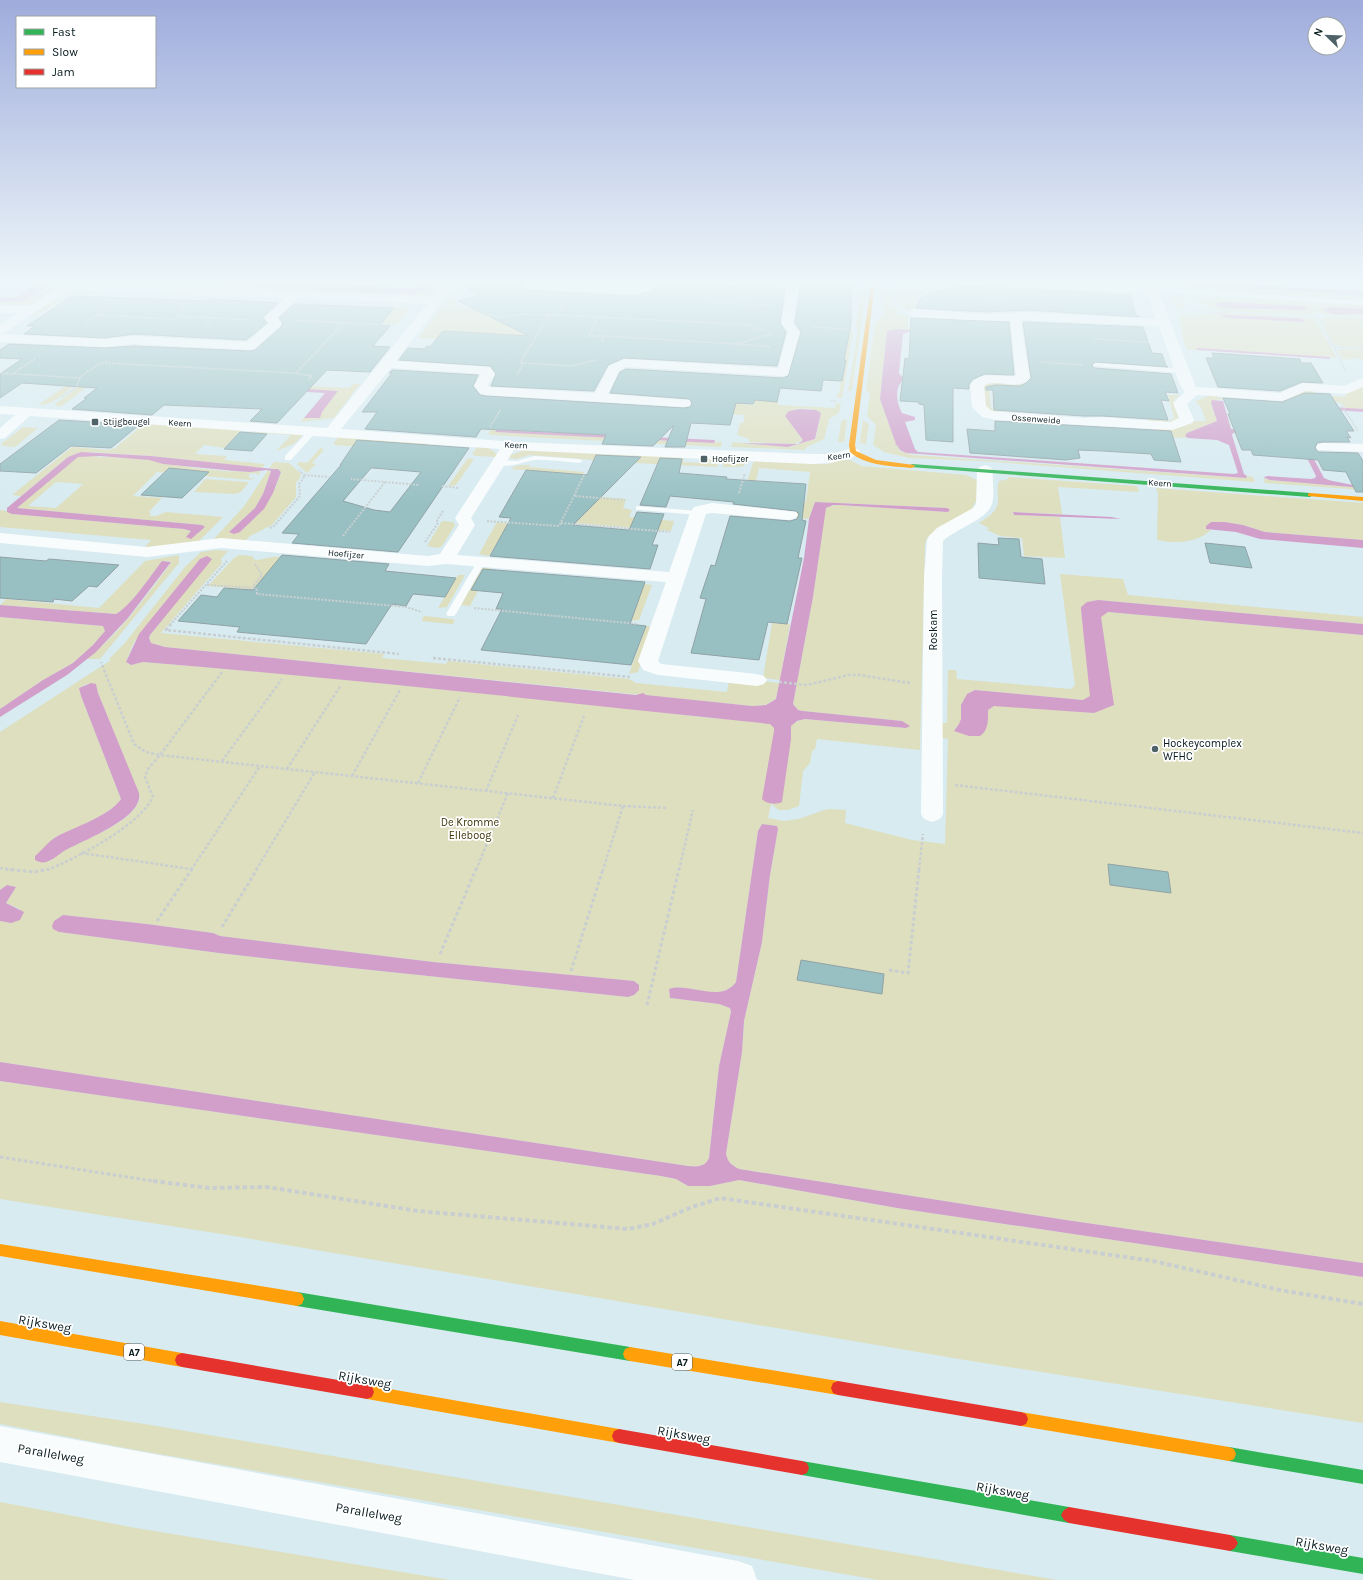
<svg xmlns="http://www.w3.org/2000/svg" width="1363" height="1580" font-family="Karla,sans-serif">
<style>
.green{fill:#dedfbe;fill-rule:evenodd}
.water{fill:#d19fca}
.building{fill:#98c0c3;stroke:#90a2a5;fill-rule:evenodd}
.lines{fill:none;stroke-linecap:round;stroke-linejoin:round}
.path-far4{stroke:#c9cfd0;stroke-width:1.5;stroke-dasharray:2 1;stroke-linecap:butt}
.path-far3{stroke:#c9cfd0;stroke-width:2;stroke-dasharray:2 1.5;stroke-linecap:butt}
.path-far2{stroke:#c9cfd0;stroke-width:2.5;stroke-dasharray:3 2;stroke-linecap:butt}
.path-far1{stroke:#c9cfd0;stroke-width:3;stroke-dasharray:3.5 2.5;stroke-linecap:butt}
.path{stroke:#c9cfd0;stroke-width:4;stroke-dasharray:4.5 3;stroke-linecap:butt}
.lane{fill:#f9fcfd;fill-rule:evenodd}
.street{fill:#f9fcfd;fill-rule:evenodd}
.fast{fill:#30b455;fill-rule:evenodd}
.slow{fill:#ff9f0a;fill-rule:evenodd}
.jam{fill:#e5322d;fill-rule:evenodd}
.poi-dot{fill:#4f6267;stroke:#fff;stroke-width:1.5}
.labels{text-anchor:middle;stroke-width:3.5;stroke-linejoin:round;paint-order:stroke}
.far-street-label{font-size:9px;fill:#06191d;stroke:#fff}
.far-poi-label{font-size:9px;fill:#06191d;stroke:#fff;text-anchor:start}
.shield{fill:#fff;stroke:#515e61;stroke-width:1}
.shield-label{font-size:10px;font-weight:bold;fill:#06191d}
.street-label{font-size:11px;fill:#06191d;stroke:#fff}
.poi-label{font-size:11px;fill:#06191d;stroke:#fff;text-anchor:start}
.park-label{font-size:11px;fill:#3f360a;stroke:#fff}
.near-street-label{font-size:13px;fill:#06191d;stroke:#fff}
</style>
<rect width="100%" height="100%" fill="#d7ebf1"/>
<g class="green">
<path d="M 52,283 L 172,283 L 414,294 L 431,289 L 437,283 L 444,283 L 436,293 L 428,297 L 206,289 L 57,290 L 29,305 L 0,307 L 0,302 C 29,303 31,296 52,283 Z"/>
<polygon points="283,283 422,283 417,289"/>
<polygon points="897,283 992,283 1132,290 1133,293 991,285 962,285 934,290 899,288 896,286"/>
<polygon points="1159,283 1209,288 1218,287 1301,291 1305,298 1240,292 1160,288"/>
<polygon points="463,284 465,284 452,300 459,304 456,307 558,311 547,315 523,344 418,338 441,308 477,313 443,307 460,285"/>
<polygon points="867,287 852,389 848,392 858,329 855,328 861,288"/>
<polygon points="880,288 892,290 891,302 897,308 897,314 908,315 907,328 1013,334 1013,338 1005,338 1003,335 896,329 887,331 880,399 897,445 900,451 913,455 1246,478 1247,476 1253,477 1255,482 981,461 909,458 884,452 873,445 876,425 867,416 870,393 866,391 875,324 884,314 885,300 880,292"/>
<polygon points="899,289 925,291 927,292 917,298 913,311 906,310 896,302 896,290"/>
<path d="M 78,290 L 101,291 C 93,298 78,291 68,295 C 54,301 44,316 29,315 L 59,295 Z"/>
<polygon points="1306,292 1363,295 1363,301 1310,298"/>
<polygon points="1173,296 1182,296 1184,299 1191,299 1184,302 1186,309 1175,308 1170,297"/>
<path d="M 1214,297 L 1363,305 L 1363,309 L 1333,307 L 1323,308 L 1328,313 L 1363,314 L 1363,317 L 1326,315 L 1319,312 L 1306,315 L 1218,311 L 1197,302 L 1195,298 L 1215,299 ZM 1224,302 L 1301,306 L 1306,310 L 1226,308 L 1216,305 L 1215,304 Z"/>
<polygon points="395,308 406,308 409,311 397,324 381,324"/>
<path d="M 1223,312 L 1315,318 L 1337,358 L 1197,348 L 1198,351 L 1187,349 L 1181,333 L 1183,332 L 1178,315 L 1197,315 ZM 1223,315 L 1297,318 L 1306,321 L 1303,322 L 1227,318 L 1222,317 Z"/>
<polygon points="1328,317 1363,318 1363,348 1340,346 1333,344 1320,321 1321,319"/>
<polygon points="850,330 853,331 842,398 837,398 838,393 839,393"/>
<polygon points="1340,349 1363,350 1363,359 1349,358 1350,360 1342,359 1337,350"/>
<polygon points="110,369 62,406 56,406 55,404 77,388 81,382"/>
<polygon points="85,375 349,388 353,384 360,384 334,418 300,422 304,418 314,419 322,412 338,391"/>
<polygon points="993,381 1032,384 1033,386 989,386 991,408 997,411 1006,412 1006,414 999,414 986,409 983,384"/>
<path d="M 71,382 L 74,386 L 72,387 C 62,395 52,406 38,405 Z"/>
<path d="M 1363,387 L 1363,391 L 1361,391 L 1363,394 L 1363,409 L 1346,408 C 1337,395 1306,402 1292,397 L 1307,390 L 1315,391 L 1318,395 L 1346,397 L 1344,392 Z"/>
<polygon points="1168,395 1178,395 1179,397 1174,399 1181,418 1172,423 1147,422 1147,419 1169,421 1174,418"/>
<polygon points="1210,395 1224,398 1225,401 1220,399 1213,401 1211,404 1217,421 1187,433 1185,436 1188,438 1157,437 1154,427 1175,429 1193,422 1194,421 1206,421 1200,405 1198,405 1196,401"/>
<path d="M 742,399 L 741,404 L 754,405 L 755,400 L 778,402 L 778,405 L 835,408 L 836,403 L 841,404 L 839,413 L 829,419 L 824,439 L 807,447 L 804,450 L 731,447 L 733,442 L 789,447 L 815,439 L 816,437 L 821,413 C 815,409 801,407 794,410 C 791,412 788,414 785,416 L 803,440 L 794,444 L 749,442 L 749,439 L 737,435 L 740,423 L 743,423 L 745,415 L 718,414 Z"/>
<polygon points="844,419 847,420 844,442 838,442 841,422"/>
<polygon points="863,420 869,424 866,444 860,443"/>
<polygon points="149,424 242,429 224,448 204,445 195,454 227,456 224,460 265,464 262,468 151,456 91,452 68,457 21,496 12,495 72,447 109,450 115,448 138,429 136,428"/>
<polygon points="23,427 38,428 15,447 3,446 1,444"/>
<polygon points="255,430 303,435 294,444 276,451 291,435 252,432"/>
<polygon points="491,430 497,430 496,432 714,443 715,442 722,442 721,447 490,435 488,433"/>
<polygon points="339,436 429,443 428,445 433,445 427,452 334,445 335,444 333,444"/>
<polygon points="321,447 324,450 312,463 316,464 307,473 297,464 299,462 307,463"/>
<polygon points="477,447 489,448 497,454 495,457 475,456 472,454"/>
<polygon points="525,450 684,457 683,462 718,464 717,467 593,461 593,460 529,455 517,459 508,458 510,455"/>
<path d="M 85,456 C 106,457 128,457 149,460 C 181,466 229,475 260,470 L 259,475 L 255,473 L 249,474 L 249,478 L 255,478 L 250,480 L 157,472 L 133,496 L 162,498 L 149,512 L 151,514 L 149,516 L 156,516 L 166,512 L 223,517 L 198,542 L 167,546 L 145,547 L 151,540 L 0,527 L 0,510 L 7,511 L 12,514 L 184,529 L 191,531 L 188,537 L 192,537 L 205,527 L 202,525 L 17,508 L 73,460 L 78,457 ZM 56,482 L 83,484 L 56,508 L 28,506 Z"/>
<polygon points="468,458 474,459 456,485 448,486"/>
<polygon points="706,458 745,460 744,466 739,467 723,467 724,463 706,462"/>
<path d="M 838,460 L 850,460 L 862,466 L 966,475 L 977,480 L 977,499 L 971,510 L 930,535 L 927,538 L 925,544 L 920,750 L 817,739 L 815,749 L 812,751 L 810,763 L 803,771 L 799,806 L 788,810 L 779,810 L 771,804 L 768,818 L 784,821 L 799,819 L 824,810 L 832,809 L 846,810 L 845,823 L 912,840 L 945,844 L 948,739 L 941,738 L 941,723 L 947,723 L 948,670 L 956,670 L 957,679 L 1071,689 L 1075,685 L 1060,574 L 1123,579 L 1128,595 L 1363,617 L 1363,624 L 1098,600 L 1087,602 L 1081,610 L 1091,696 L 1084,700 L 975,690 C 960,695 965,716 960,724 C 958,726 956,727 955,729 L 969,736 L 980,736 L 988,719 L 988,710 L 994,706 L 998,705 L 1094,713 L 1101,616 L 1108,612 L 1363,635 L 1363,1263 L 1066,1220 L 739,1169 C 731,1165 728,1162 726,1154 L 742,1052 L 744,1021 L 762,942 L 770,875 L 778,829 L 777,826 L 762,824 L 758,831 L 736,982 C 719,1004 690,982 669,989 L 670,998 L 719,1004 L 730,1008 L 731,1012 L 719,1066 L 709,1158 C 705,1167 697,1167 688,1166 L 0,1062 L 0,921 L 11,923 L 20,909 L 6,903 L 16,887 L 7,885 L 0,890 L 0,732 L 111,660 L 109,659 L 124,644 L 185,567 L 201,552 L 216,550 L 228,551 L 221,559 L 222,563 L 161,633 L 384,654 L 382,658 L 446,664 L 448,661 L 629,679 L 636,683 L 727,692 L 729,681 L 762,681 L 779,683 L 776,699 L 765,705 L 752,706 L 165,647 L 151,643 L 149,638 L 150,635 L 182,595 L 134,642 L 126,662 L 131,665 L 143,662 L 279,673 L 590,704 L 711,718 L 793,723 L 805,719 L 906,728 L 902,721 L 803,711 L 798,710 L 793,704 L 813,597 L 825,510 L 829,506 L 840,505 L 948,512 L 950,510 L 947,508 L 815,502 L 809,519 L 795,518 L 796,511 L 792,511 L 793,504 L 742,500 L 753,462 L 756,461 L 827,464 ZM 759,468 L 810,472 L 806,502 L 798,502 L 754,489 ZM 86,684 L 96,684 L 98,693 L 140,798 C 133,824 85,838 63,851 C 58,855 53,858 48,862 L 55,837 C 72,830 112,814 121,799 L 81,696 L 79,688 ZM 63,915 L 147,924 L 213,933 L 219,936 L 433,962 L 634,981 L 639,985 L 628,997 L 342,967 L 219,953 L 60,932 L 54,921 Z"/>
<polygon points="274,462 289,463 301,474 300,478 296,483 296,497 272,525 250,536 245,541 213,540 245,505 268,470 271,472 263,494 255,508 230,531 240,532 264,509 276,486 281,472 278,469 269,468"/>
<polygon points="522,465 530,465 529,467 584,472 582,475 511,469 515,466"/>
<path d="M 1008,477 L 1137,486 L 1139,492 L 1058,487 L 1062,514 L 1012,512 L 1014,515 L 1060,517 L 1065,558 L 1024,556 L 1022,538 L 1000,536 L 987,530 L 989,528 L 979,523 C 989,516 999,511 998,498 C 998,492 997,486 999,481 L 1008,479 Z"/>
<polygon points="1263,478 1270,480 1363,488 1363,490 1265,483"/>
<polygon points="205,479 247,482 249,482 241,492 235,494 194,492"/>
<path d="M 1156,488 L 1363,503 L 1363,540 L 1265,532 L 1243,525 L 1225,522 L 1211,522 L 1206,529 L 1211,530 C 1197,543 1175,544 1157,540 L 1158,494 Z"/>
<polygon points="579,495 626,499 623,508 632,510 629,517 674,521 671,531 565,522"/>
<polygon points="442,521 453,522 455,525 442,546 438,548 427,546"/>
<polygon points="497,522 508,524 489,556 479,554"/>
<path d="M 179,555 L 179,563 L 173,570 L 100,659 L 86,659 C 119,635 142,601 166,570 L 171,562 L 170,561 L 162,561 C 151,575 131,606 116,614 L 0,605 L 6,599 L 99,608 L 145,561 Z"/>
<path d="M 239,555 L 252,556 L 255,560 C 264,560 270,556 280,557 L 254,590 L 208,586 L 234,558 Z"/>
<polygon points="482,568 490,568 470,606 461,605"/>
<polygon points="458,575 465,575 447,607 438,608"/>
<polygon points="644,584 652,585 639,620 630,621"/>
<polygon points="426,616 452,619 455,620 453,624 451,624 422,621 423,617"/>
<polygon points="0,617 103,626 105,631 93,645 73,663 43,680 0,709"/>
<polygon points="772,623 790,624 780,680 763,678"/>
<polygon points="646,626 653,627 638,672 629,674"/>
<polygon points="0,1081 661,1176 676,1179 688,1186 710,1186 739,1180 897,1208 1363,1277 1363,1423 965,1360 234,1236 0,1199"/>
<polygon points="0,1402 151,1425 1057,1580 878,1580 130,1449 0,1424"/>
<polygon points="0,1502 136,1528 450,1580 0,1580"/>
</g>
<g class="water">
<polygon points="38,283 52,283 24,301 0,302 0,297 15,298"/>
<polygon points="172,283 291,283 410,288 419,287 422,283 437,283 431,289 414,294"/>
<polygon points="1167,283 1209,283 1363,291 1363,295 1218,287 1205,288"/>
<polygon points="1224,302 1301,306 1306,307 1307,310 1226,308 1219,307 1215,304"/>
<path d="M 1333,307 L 1363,309 L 1363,314 C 1352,313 1331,318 1323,309 Z"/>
<polygon points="1223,315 1297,318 1306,320 1303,322 1227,318 1221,316"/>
<path d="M 896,329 L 1003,335 L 1005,338 L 908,332 L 903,334 L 899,373 L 905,381 L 902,381 C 894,390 897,404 902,413 L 915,417 L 915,420 L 905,422 L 915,449 L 918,452 L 1234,474 L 1238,473 L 1229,445 L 1217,440 L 1188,438 L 1185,436 L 1187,433 L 1217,421 L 1211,403 L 1212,400 L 1223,401 L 1231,429 L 1238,430 L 1241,401 L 1363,409 L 1363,412 L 1292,407 L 1309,450 L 1324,478 C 1334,483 1351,483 1363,488 L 1270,480 L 1265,478 L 1264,477 L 1268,476 L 1311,479 L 1315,478 L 1316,476 L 1298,440 L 1239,433 L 1233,433 L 1232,435 L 1244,474 L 1247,476 L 1246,478 L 906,453 L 900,450 L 897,445 L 895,445 L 896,444 L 880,399 L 887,331 Z"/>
<polygon points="1197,348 1329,357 1330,359 1197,350"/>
<polygon points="0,376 291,388 338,391 322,412 320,418 304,418 325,393"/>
<polygon points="800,409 816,410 821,413 815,439 788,447 741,443 798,444 803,440 785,416 789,411"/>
<polygon points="497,430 715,440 714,443 495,432"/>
<polygon points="81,452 151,456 274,469 278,469 281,472 273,493 264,509 240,532 234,534 229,532 255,508 263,494 271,471 267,470 250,472 235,471 163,464 149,460 100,456 78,457 17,508 202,525 205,527 191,539 186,537 191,531 184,529 12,514 7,512 7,508 68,457"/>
<path d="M 815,502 L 947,508 L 950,510 L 948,512 L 840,505 L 833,505 L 826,508 L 813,597 L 793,704 L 798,710 L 803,711 L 902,721 L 910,726 L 906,728 L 805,719 L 797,721 L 791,726 L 791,739 L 782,802 C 776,805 766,804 762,799 L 774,731 L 774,728 L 770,724 C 561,702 353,679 143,662 L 131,665 L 126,662 L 139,634 L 200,559 L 207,556 L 212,559 L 209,563 L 150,635 L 149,638 L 151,643 L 165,647 L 636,695 L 643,693 L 646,695 L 752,706 L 766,705 L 776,699 L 804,558 L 809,519 Z"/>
<polygon points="1013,512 1111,517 1121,519 1014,515"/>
<polygon points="1211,522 1225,522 1243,525 1265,532 1363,540 1363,548 1260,539 1236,532 1206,529 1206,526"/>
<path d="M 162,561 L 171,562 L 128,618 L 96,652 L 67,675 L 0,717 L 0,709 L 43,680 L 73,663 L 93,645 L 105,631 L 103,626 L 0,617 L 0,605 L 116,614 C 131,606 151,575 162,561 Z"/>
<path d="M 1098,600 L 1363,624 L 1363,635 L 1108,612 L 1101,617 L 1114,705 L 1094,713 L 994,706 L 988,710 C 988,719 989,730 980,736 L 969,736 L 954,731 L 959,724 L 961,719 L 961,705 L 967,694 L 975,690 L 1083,700 L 1090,696 L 1081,610 L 1081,607 L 1087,602 Z"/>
<path d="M 91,683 L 96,684 L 98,693 L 139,793 C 144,818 83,840 64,851 C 59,854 53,860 46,862 C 42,863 39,862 35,860 L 35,856 C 42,850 49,841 56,837 C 74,827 110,816 121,799 L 81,696 L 79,688 Z"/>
<path d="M 762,824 L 777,826 L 778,829 L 770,875 L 762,942 L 744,1021 L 742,1052 L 726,1154 C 728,1162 731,1165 739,1169 L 1066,1220 L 1363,1263 L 1363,1277 L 897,1208 L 739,1180 L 710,1186 L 688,1186 L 676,1179 L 661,1176 L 0,1081 L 0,1062 L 688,1166 C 697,1167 705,1167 709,1158 L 719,1066 L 731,1012 L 730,1008 L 719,1004 L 670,998 L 669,989 C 690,982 720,1004 736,982 L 758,831 Z"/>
<polygon points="7,885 16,887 6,903 24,912 20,920 11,923 0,921 0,890"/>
<polygon points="63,915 147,924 213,933 220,936 433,962 634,981 639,985 639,990 634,995 628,997 342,967 219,953 59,932 53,929 52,926 54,921"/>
</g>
<g class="building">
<polygon points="457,283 523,283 521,287 528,290 634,296 651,291 657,283 743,287 743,283 774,283 776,286 785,290 780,323 786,332 777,366 624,358 608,365 594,391 491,386 496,374 490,366 399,360 408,348 425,349 427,346 430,347 443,331 529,336 458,301 479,295"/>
<polygon points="560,283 642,283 642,285 634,286"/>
<polygon points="797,283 851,283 851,325 844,360 846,360 842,381 823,380 821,391 780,388 777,402 755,400 753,404 736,403 730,425 691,423 685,447 665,447 674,425 653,446 602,444 606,435 548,432 481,429 476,437 365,429 377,412 362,412 392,373 389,373 392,370 478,375 473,386 480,395 486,396 684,408 690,407 692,404 690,399 610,393 620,372 626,369 783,378 788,376 801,332 795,323 800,289"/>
<polygon points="978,286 1130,295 1136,315 1140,317 1027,310 985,312 916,308 921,298 927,295 956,287 979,287"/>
<polygon points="72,296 207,301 209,299 278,303 263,317 267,323 246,340 134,334 105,338 24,334 35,326 27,326"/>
<polygon points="294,304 394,308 380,325 391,325 373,346 390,347 370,372 327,370 277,423 250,421 262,409 164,405 152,415 72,409 87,398 84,398 97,388 22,383 0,398 0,374 22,359 0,358 0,350 9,344 105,348 134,346 250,351 255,350 281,327 283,323 279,318"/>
<polygon points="911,318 1009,322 1014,375 985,374 973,379 969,384 969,389 953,388 953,442 926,440 924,405 919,404 919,402 900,401 905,358 909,359"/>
<polygon points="1023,322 1143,327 1152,353 1162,354 1166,366 1168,367 1096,362 1093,363 1092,366 1094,368 1171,374 1178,393 1165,392 1169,401 1161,400 1168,420 1102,416 1084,416 994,410 993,390 986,390 986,387 995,385 1020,386 1026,383 1031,378"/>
<polygon points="1212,353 1300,359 1301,363 1311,363 1323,383 1302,382 1280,391 1218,387 1206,358 1214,358"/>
<polygon points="1305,393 1330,394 1354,431 1346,431 1351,438 1347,437 1350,442 1323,442 1317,443 1315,448 1318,452 1358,453 1363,461 1363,492 1356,492 1346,472 1323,470 1318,460 1253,455 1251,450 1242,450 1228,414 1230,414 1223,398 1282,402"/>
<polygon points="59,420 139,425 111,448 71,446 36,473 0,471 0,464"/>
<polygon points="995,421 1171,431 1181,462 1154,460 1151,454 1103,451 1078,450 1080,458 1066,460 970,453 967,429 995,431"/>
<polygon points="240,432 267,434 252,451 224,449"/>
<path d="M 357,440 L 469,448 L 398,552 L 292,543 L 299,534 L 282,533 L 341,465 L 340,465 ZM 371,468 L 373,468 L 421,472 L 390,512 L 374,510 L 343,501 Z"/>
<polygon points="596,455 641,457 573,525 629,530 637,512 664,514 652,545 658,545 650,569 490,556 511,518 499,517 526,470 587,475"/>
<polygon points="660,458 682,459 679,473 727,477 726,479 806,484 802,520 806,521 798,558 802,558 787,624 768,622 759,660 691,653 706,599 700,598 711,565 715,566 730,516 790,521 797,519 799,514 796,511 733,504 734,502 670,496 666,507 640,505"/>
<polygon points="169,468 209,472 182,498 141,495"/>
<polygon points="998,538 1019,539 1021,557 1042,559 1045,584 979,578 978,543 999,545"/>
<polygon points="1205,543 1245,547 1252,568 1210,563"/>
<polygon points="282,555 389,564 385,571 456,578 445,597 413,594 406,606 392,604 366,644 237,632 240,627 178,621 201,595 217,597 224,588 253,590"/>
<polygon points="0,557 46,561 49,559 119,565 97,587 89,586 72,601 54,599 53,602 0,598"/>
<polygon points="483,569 645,582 630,624 646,626 631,665 481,650 502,609 496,609 503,593 471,590"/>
<polygon points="1108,864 1168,872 1171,893 1110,885"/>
<polygon points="801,960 884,974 882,994 797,980"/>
</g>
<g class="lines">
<g class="path-far4">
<polyline points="469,283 486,284"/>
<polyline points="714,283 708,301 712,303 771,305"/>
<polyline points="894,283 893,301 898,306"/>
<polyline points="503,285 510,285"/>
<polyline points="990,286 991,296 1002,298"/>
<polyline points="893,288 932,290"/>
<path d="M 924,295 C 950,282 979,285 1007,286"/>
<polyline points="184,308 177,316 214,318 205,327"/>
<polyline points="452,309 502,317 525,314 549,315"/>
<polyline points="1196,311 1205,310 1203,308"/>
<polyline points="1181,312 1194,314 1233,312"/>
<polyline points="97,315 110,305"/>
<polyline points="558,315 754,325 754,328 764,330"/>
<polyline points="1317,315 1332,345 1336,347 1363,349"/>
<polyline points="598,317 589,336 604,336"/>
<polyline points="214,318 251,320"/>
<polyline points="294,320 344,323 295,374"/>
<polyline points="344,323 394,325"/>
<polyline points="84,324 96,315 175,319"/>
<polyline points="812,327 848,329"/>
<polyline points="1093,339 1150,342"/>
<polyline points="602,342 604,336 737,344 773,333"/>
<polyline points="738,344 771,347"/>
<polyline points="1336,347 1335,349 1346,372"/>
<polyline points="1041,362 1082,365"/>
<polyline points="106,363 294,373 312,376 309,379 311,379"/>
<polyline points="522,363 571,366 595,360"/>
<polyline points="0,373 81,378"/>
<polyline points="14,373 36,358"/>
<polyline points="517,375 523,364 520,363 549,315 558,315 564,305"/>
<polyline points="62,397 76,387 81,376 99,364 107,362"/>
<polyline points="831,401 837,401"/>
<polyline points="1342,406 1358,431"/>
<polyline points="490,427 501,409"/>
</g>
<g class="path-far3">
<polyline points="304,475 329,477"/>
<polyline points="584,475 574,496 625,500"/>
<polyline points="385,482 419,485"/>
<polyline points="442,486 458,488"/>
<polyline points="739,493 745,473"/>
<polyline points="487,521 559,526 574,496"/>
<polyline points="561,523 670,532"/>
<polyline points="270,528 274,526 300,496 299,484 305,476 299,470"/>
<polyline points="343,536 385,482 351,479"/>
<polyline points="425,542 438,523 437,520 443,511"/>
<polyline points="255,564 262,575 253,586 257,590 257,594 406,607 422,612"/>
<polyline points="207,585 256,588"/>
<polyline points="474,608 638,624"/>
<polyline points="170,625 227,561"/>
</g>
<g class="path-far2">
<polyline points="171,624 166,630 399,654"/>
<polyline points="433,658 631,677"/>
<polyline points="222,672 160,755 623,806 603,870"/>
<polyline points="779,682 807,685 848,675 859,675 910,683"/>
<polyline points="222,761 282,679"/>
<polyline points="287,769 341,685"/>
<polyline points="352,776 400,690"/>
<polyline points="418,783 460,697"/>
<polyline points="955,785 1363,833"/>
<polyline points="486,791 518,715"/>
<polyline points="553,798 584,716"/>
<polyline points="623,806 666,808"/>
<polyline points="81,853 191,869"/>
<polyline points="0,868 12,870"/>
<path d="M 47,870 C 77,858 139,826 153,797 L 145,777 L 148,769 L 160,755 L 146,752 L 134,744 L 101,662"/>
<polyline points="191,870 260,766"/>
<polyline points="256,870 315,772"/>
<polyline points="476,870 508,793"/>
<polyline points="679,870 693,810"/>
<polyline points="919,870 923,834"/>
</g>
<g class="path-far1">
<polyline points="5,869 35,872 49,869"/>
<polyline points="157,921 192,869"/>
<polyline points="222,927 257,869"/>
<polyline points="440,954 476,869"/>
<polyline points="889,970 908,973 919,869"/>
<polyline points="571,971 603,869"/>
<polyline points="647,1005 679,869"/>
<polyline points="0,1157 159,1182"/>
</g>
<polyline class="path" points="153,1181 209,1188 267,1187 418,1211 628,1229 653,1224 692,1207 720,1198 1153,1261 1280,1290 1363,1304"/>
<g class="lane">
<polygon points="1151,288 1363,301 1363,305 1149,291 1148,290"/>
<polygon points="1096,363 1182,369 1185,371 1182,373 1094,366 1094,364"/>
<polygon points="309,430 315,430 316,432 291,460 285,460 285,456"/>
<path d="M 534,456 L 579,459 L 583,461 L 579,463 C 565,462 549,459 535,460 C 523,461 506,471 495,462 L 499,460 L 517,461 Z"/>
<polygon points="636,506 698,511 702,513 698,515 639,510 636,510"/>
<polygon points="481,559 485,562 456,614 454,616 448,616 446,614 477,562"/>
</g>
<g class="street">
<polygon points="444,283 456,283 396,361 490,367 495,374 488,385 490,387 595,393 609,366 624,359 778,368 788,332 781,323 787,289 777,285 775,283 795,283 799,289 793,323 800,332 788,375 783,376 626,367 619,371 608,394 689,400 691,403 689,406 684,407 486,395 481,394 474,386 481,374 391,368 341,429 516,442 812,454 831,454 853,448 858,449 860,452 858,455 832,463 812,464 514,450 471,518 475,525 457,555 669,572 690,513 694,507 712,503 796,512 798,515 796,518 790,520 712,513 706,514 658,661 661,664 757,674 764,676 767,680 764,684 757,686 658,675 643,670 638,661 666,582 446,564 428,566 221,548 147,557 0,543 0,533 147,547 221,538 428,556 440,554 459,525 455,518 500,449 30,416 5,438 0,439 0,428 15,415 0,414 0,406 327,428 427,304 298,298 277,318 282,323 280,326 254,349 250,350 134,344 105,347 0,342 0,334 105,339 134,336 247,342 269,323 264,318 285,298 77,290 63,294 4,333 0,334 0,325 18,313 0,313 0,305 29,306 55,290 77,284 216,288 433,297"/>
<polygon points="533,283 634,288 643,286 644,283 656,283 651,290 634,294 528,289 524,288 522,286 524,284"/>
<path d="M 1019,283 L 1084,283 L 1144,286 L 1143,283 L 1155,283 L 1196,387 L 1280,393 L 1303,383 L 1344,386 L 1363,378 L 1363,387 L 1346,394 L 1305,391 L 1282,401 L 1197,395 L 1187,404 L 1194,420 L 1192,423 L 1172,430 L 996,420 L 982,417 L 972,407 L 970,385 C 981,369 1001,378 1016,376 L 1010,321 L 971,320 L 915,317 L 911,316 L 909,313 L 911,310 L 915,309 L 985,314 L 1027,312 L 1156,319 L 1147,293 L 1025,286 L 1021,285 ZM 1022,320 L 1159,326 L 1180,385 L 1185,392 L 1173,403 L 1179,418 L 1170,422 L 1102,417 L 1084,418 L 992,411 L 986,406 L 984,386 C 996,377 1019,393 1030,378 L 1021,323 Z"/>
<polygon points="1323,443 1363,444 1363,452 1318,450 1316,447 1318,444"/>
<path d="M 985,465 L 990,467 L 993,470 C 992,479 995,496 992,504 C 987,520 955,529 943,541 L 942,577 L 943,814 L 940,819 L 932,822 L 924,819 L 921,814 L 924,577 L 927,540 L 929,536 L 937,528 L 973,508 L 976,504 L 977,470 L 980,467 Z"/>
<polygon points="0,1426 738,1561 752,1566 757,1580 635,1580 0,1462"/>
</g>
<g class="fast">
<polygon points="912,464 1310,493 1313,495 1310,497 910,467 909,466"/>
<polygon points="297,1292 630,1347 635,1349 637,1354 635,1359 630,1361 297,1306 292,1304 290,1299 292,1294"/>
<polygon points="1229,1447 1363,1470 1363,1484 1229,1461 1224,1459 1222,1454 1224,1449"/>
<polygon points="802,1461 1069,1507 1074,1510 1077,1515 1074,1520 1069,1523 802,1475 797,1473 795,1468 797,1463"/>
<polygon points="1230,1535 1363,1558 1363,1574 1230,1551 1225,1548 1222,1543 1225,1538"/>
</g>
<g class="slow">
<path d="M 871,283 L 875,283 L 855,445 L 856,451 L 876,460 L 914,465 L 915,466 L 912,468 C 892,466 866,466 850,452 L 849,445 Z"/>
<polygon points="1310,493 1363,497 1363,501 1308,496 1308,494"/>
<polygon points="0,1244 297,1292 302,1294 304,1299 302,1304 297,1306 0,1256"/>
<polygon points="0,1321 182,1353 187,1355 189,1360 187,1365 182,1367 0,1335"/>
<polygon points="630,1347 838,1381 843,1383 845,1388 843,1393 838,1395 630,1361 625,1359 623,1354 625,1349"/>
<polygon points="367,1385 619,1429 624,1431 626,1436 624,1441 619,1443 367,1399 362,1397 360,1392 362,1387"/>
<polygon points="1021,1412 1229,1447 1234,1449 1236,1454 1234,1459 1229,1461 1021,1426 1016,1424 1014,1419 1016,1414"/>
</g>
<g class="jam">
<polygon points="182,1353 367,1385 372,1387 374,1392 372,1397 367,1399 182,1367 177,1365 175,1360 177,1355"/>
<polygon points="838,1381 1021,1412 1026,1414 1028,1419 1026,1424 1021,1426 838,1395 833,1393 831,1388 833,1383"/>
<polygon points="619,1429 802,1461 807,1463 809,1468 807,1473 802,1475 619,1443 614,1441 612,1436 614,1431"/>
<polygon points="1069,1507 1230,1535 1235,1538 1238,1543 1235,1548 1230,1551 1069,1523 1064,1520 1061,1515 1064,1510"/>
</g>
</g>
<linearGradient id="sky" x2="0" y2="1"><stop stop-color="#9facdc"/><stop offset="0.56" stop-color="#edf6f9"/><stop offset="1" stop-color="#edf6f9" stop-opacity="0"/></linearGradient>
<rect width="1363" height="504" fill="url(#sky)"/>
<g class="poi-dot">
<rect x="91" y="418" width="8" height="8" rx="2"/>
<rect x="700" y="455" width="8" height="8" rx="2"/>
<circle cx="1155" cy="749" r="4"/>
</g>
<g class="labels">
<g class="far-street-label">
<text transform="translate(1036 419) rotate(4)" y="3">Ossenweide</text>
<text transform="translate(180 423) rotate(4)" y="3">Keern</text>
<text transform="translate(516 445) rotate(3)" y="3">Keern</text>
<text transform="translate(839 456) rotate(-8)" y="3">Keern</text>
<text transform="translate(1160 483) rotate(4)" y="3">Keern</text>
<text transform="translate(346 554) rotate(5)" y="3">Hoefijzer</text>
</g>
<g class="far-poi-label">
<text x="103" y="425">Stijgbeugel</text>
<text x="712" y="462">Hoefijzer</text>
</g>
<g class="shield">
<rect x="124" y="1344" width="20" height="16" rx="3"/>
<rect x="672" y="1354" width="20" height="16" rx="3"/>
</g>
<g class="shield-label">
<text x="134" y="1356">A7</text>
<text x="682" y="1366">A7</text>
</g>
<g class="street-label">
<text transform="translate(933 630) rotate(-90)" y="4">Roskam</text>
</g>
<g class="poi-label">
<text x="1163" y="747">Hockeycomplex<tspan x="1163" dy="13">WFHC</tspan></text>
</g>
<g class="park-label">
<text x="470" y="826">De Kromme<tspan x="470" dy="13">Elleboog</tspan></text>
</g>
<g class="near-street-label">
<text transform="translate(45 1323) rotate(10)" y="5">Rijksweg</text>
<text transform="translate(365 1379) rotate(10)" y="5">Rijksweg</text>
<text transform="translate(684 1434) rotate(10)" y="5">Rijksweg</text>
<text transform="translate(51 1453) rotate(10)" y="5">Parallelweg</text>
<text transform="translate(1003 1490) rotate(10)" y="5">Rijksweg</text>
<text transform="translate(369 1512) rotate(10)" y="5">Parallelweg</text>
<text transform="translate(1322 1545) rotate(10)" y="5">Rijksweg</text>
</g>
</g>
<rect x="16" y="16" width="140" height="72" fill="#ffffff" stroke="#9ba3a5"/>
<rect x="24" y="29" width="20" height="6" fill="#30b455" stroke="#9ba3a5"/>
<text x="52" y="36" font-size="12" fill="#06191d">Fast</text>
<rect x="24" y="49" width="20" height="6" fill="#ff9f0a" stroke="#9ba3a5"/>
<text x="52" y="56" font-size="12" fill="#06191d">Slow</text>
<rect x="24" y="69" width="20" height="6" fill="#e5322d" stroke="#9ba3a5"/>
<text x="52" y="76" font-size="12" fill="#06191d">Jam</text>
<g transform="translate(1327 36) rotate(293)"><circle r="19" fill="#ffffff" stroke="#9ba3a5"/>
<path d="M0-3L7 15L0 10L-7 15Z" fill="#4f6267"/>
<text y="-6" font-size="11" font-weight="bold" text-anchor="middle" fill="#06191d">N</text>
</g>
</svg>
